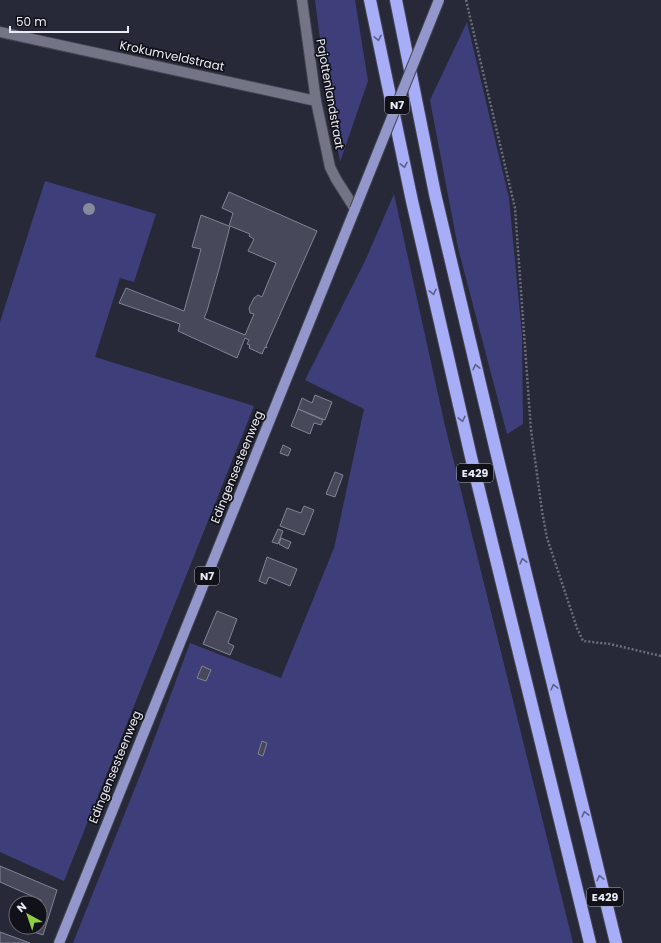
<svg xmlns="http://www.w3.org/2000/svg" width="661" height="943" font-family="Poppins,sans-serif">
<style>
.green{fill:#3e3f7a}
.building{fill:#474859;stroke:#828496;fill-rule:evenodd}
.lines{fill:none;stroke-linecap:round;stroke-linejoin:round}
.street-casing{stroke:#444552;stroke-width:12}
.primary-casing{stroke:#444552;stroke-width:12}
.highway-casing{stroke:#444552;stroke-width:14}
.path{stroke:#6b6d7a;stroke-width:2.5;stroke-dasharray:2 2;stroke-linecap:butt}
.street{stroke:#737587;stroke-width:10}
.primary{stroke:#9397cb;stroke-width:10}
.highway{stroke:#a8adf8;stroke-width:12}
.primary-bridge-casing{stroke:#444552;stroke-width:12;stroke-linecap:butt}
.primary-bridge{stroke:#9397cb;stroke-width:10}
.tree{fill:#87899d}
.oneway{stroke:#5c6088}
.labels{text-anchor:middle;stroke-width:3.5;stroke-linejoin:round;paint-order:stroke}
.shield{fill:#111219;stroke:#a9aab3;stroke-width:1}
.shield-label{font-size:11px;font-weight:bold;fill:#eaebf5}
.street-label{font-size:12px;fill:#eaebf5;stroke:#111219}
</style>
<rect width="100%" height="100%" fill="#272938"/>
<g class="green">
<polygon points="315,0 355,0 368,81 340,162 326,85"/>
<polygon points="467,22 509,198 522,335 523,424 507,434 458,248 430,100"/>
<polygon points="45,181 156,214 134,282 120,278 95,357 254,406 64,881 0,852 0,322"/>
<polygon points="394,194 445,426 573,943 73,943 149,753 190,643 281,678 334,548 364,409 305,380 366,259"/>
</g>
<g class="building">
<path d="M 229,192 L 317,231 L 266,346 L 267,348 L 265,347 L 262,354 L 249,348 L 250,345 L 247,344 L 249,340 L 245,338 L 237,358 L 178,331 L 180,324 L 119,303 L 126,288 L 184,311 L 201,249 L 192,247 L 201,215 L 229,226 L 233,213 L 222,208 ZM 230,226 L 250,234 L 249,236 L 254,239 L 248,251 L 276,263 L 262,297 L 258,295 L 254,298 L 249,308 L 250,313 L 254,314 L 245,335 L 204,318 L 207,311 L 219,269 Z"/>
<polygon points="315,395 332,402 325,420 298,409 302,398 312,403"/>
<polygon points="298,409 323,420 321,425 314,423 310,434 291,426"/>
<polygon points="283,445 291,449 288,456 280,453"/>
<polygon points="335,472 343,475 335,497 326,494"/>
<polygon points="304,506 314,510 304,535 280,526 287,508 301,513"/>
<polygon points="278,529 283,531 278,544 272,542"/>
<polygon points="281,538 291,542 288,549 279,544"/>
<polygon points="267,557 297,569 290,586 269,577 266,584 259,581"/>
<polygon points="217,611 237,619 228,643 234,646 230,655 203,644"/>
<polygon points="202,666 211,670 206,681 197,678"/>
<polygon points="262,741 267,743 263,756 258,754"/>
<polygon points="0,866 57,890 43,935 31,931 32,927 40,927 41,900 0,882"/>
<polygon points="0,932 30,943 0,943"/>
</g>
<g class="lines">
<defs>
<g id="street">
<polyline points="302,0 316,101 330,167 336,179 355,209"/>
<polyline points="0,32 316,101"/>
</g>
<polyline id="primary" points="59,943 355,209"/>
<g id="highway">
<polyline points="370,0 412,201 471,457 590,943"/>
<polyline points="396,0 435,194 496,451 616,943"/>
</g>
</defs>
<use href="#street" class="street-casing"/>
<use href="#primary" class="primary-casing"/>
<use href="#highway" class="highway-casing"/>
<polyline class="path" points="466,0 515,208 531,430 542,511 547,538 577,628 583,641 610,644 661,656"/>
<use href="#street" class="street"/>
<use href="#primary" class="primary"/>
<use href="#highway" class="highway"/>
<defs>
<polyline id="primary-bridge" points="355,209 439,0"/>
</defs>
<use href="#primary-bridge" class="primary-bridge-casing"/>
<use href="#primary-bridge" class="primary-bridge"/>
</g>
<circle class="tree" cx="89" cy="209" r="6"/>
<defs><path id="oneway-chevron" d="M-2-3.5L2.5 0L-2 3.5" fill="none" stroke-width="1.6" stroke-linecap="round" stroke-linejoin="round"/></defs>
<g class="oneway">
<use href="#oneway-chevron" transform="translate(378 38) rotate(78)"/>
<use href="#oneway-chevron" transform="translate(404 165) rotate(78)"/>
<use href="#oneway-chevron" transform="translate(433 292) rotate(77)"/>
<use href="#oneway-chevron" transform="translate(476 367) rotate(-103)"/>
<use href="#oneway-chevron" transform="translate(462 419) rotate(77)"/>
<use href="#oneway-chevron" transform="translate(523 561) rotate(-104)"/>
<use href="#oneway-chevron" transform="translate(554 687) rotate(-104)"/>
<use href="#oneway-chevron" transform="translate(585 814) rotate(-104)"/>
<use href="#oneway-chevron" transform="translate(600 878) rotate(-104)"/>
</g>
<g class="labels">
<g class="shield">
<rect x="385" y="96" width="24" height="18" rx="3"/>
<rect x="457" y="464" width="36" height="18" rx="3"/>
<rect x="195" y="567" width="24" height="18" rx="3"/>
<rect x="587" y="888" width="36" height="18" rx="3"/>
</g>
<g class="shield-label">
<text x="397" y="109">N7</text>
<text x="475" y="477">E429</text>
<text x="207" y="580">N7</text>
<text x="605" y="901">E429</text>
</g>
<g class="street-label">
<text transform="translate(172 56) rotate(12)" y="4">Krokumveldstraat</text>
<text transform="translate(330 94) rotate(80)" y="4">Pajottenlandstraat</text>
<text transform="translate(237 467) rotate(-68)" y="4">Edingensesteenweg</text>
<text transform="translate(115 767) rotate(-68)" y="4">Edingensesteenweg</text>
</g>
</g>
<g transform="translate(28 915) rotate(320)"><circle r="19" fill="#111219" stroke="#686971"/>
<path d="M0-3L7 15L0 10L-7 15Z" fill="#8fcd42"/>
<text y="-6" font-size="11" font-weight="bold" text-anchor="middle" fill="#eaebf5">N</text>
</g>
<path d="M10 26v6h118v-6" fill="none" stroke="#eaebf5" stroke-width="2"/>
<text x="16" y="26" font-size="12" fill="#eaebf5" stroke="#111219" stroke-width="3" paint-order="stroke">50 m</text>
</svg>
